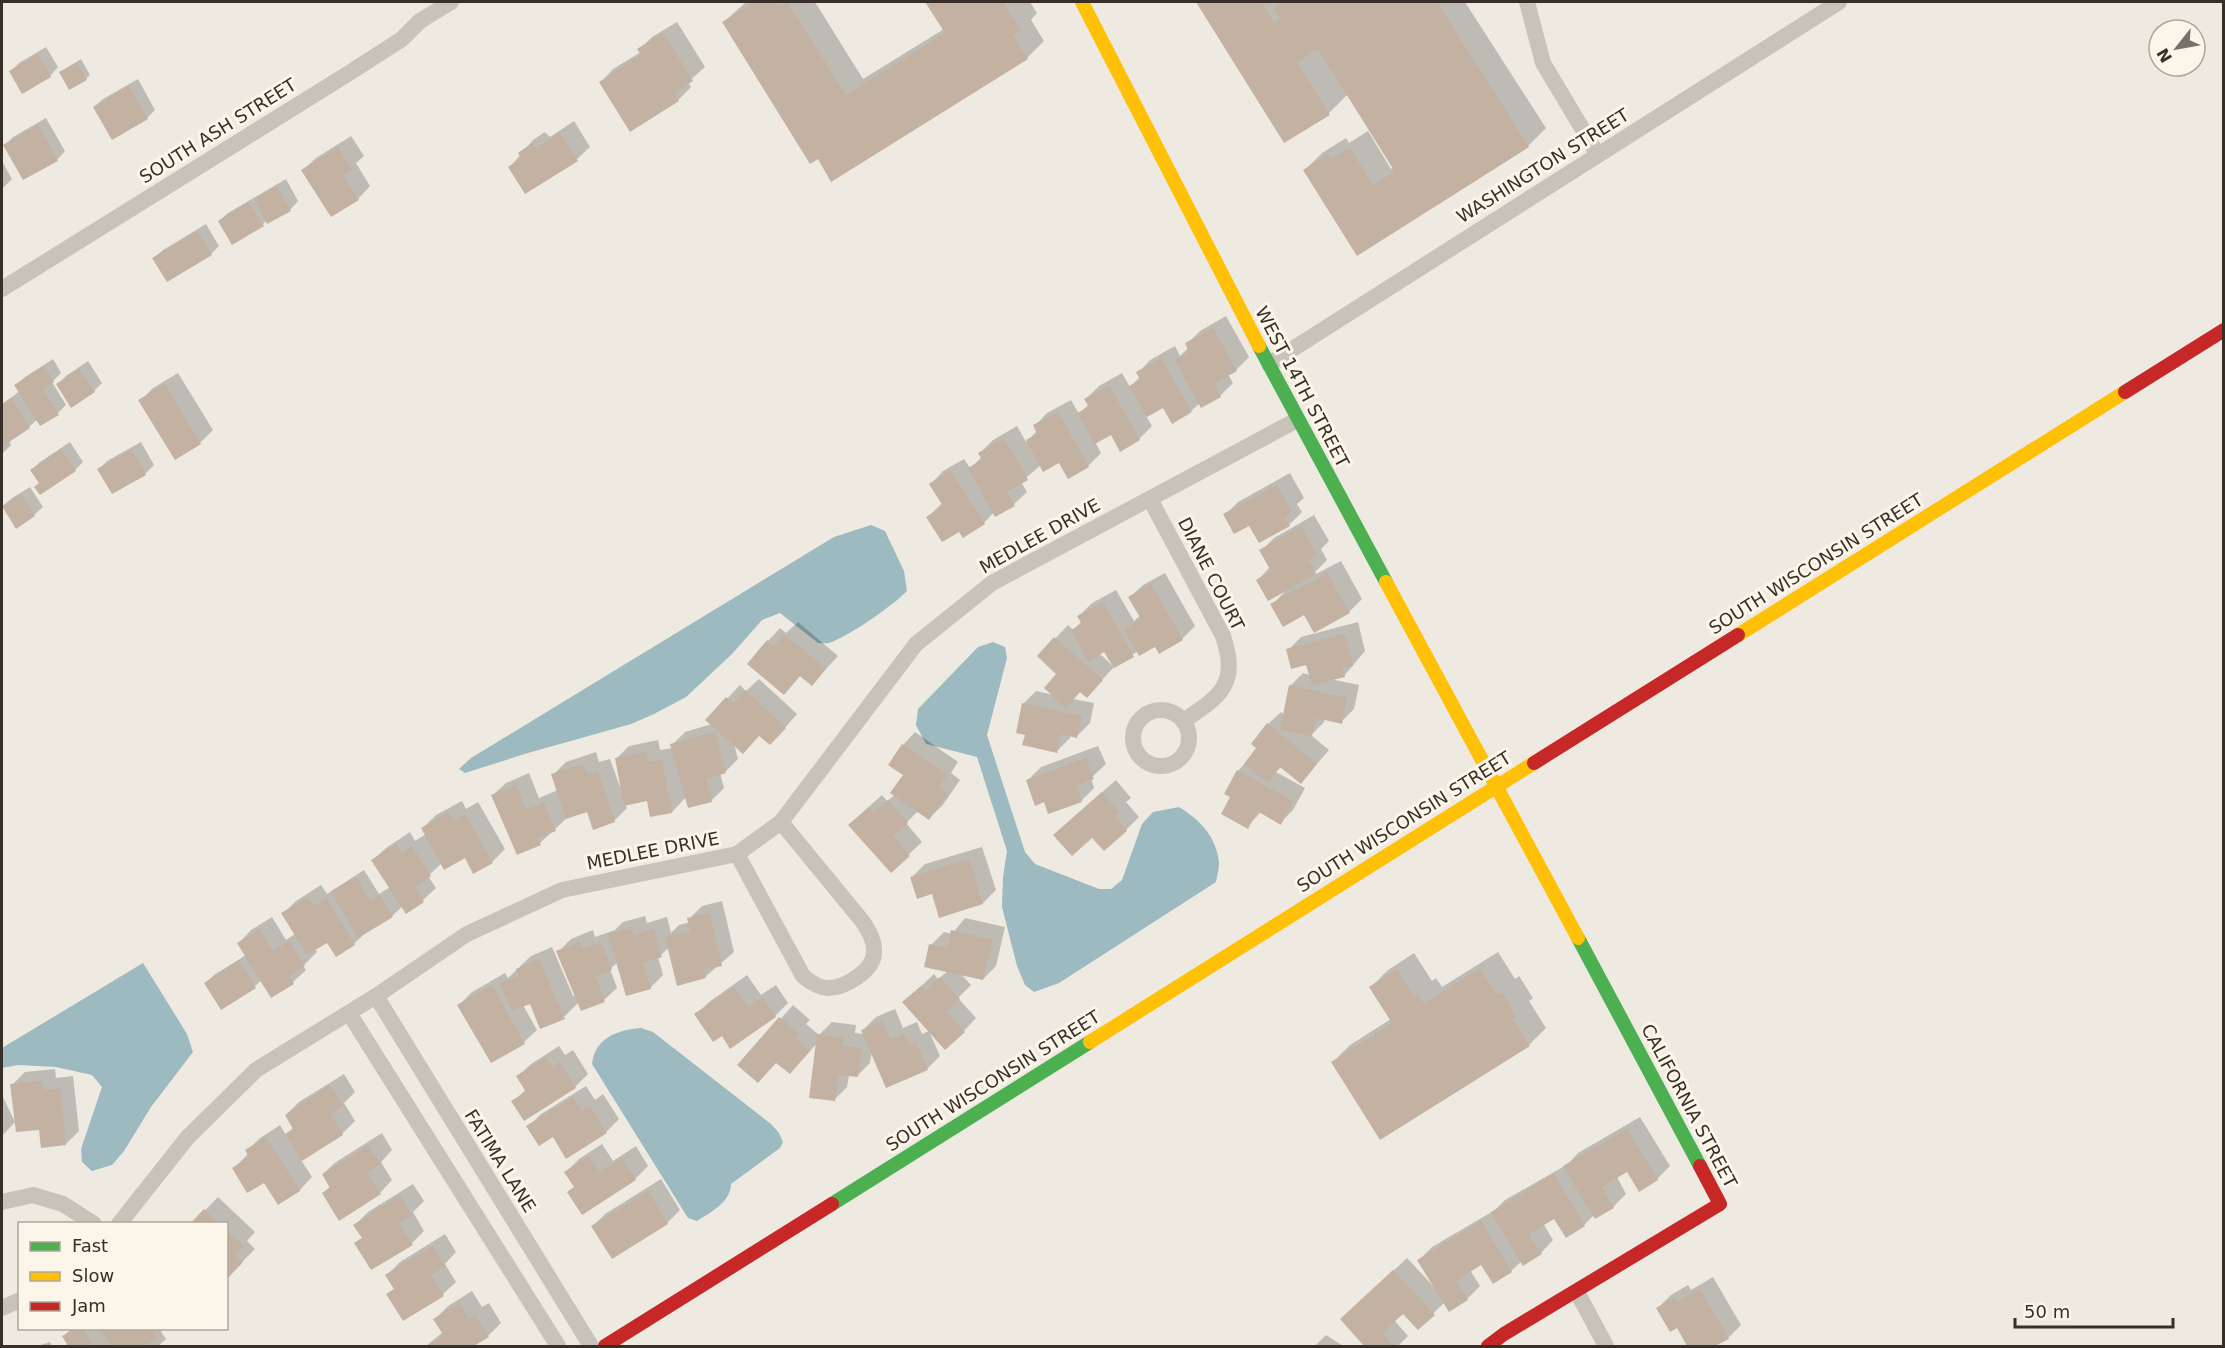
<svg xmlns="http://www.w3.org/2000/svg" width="2225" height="1348" font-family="'DejaVu Sans',sans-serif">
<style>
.water{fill:#9cbac0}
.shadow{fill:#0003;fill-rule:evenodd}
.building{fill:#c3b1a2}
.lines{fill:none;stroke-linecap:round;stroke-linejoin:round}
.street{stroke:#c7c2ba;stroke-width:16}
.fast{stroke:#4caf50;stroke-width:14}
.slow{stroke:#ffc107;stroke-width:14}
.jam{stroke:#c62828;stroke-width:14}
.labels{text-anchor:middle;stroke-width:6;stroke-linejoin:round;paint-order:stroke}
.street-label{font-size:18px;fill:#383028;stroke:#fbf6e9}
</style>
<rect width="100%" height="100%" fill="#eeeae1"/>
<g class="water">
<path d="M 871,525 L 885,531 L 904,571 L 907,591 C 891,607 853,633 832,642 C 828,644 823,643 818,643 L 780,613 L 762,620 L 732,654 L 686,697 L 654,714 L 631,724 L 528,753 L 465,773 L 459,769 L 471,758 L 834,537 Z"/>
<path d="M 993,642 L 1005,647 L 1007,658 L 987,735 L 1025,852 L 1035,864 L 1099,889 L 1111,889 L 1122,880 L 1142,824 L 1153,812 L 1179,807 C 1199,819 1217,837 1219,863 C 1219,869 1217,876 1216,882 L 1059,983 L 1034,992 L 1025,985 L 1017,966 L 1002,907 L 1003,877 L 1007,851 L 977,757 L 926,744 L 916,725 L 918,709 L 978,647 Z"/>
<polygon points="143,963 187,1034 193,1052 151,1107 124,1151 112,1165 92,1171 82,1162 81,1149 102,1087 92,1075 56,1067 18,1065 2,1068 2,1048"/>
<path d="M 641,1028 L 653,1032 L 771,1124 L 779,1133 L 783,1142 L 780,1148 L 731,1184 C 731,1202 711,1212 697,1221 L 688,1218 L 592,1064 C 595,1038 617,1030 641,1028 Z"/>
</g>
<g class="shadow">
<polygon points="746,2 815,2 863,79 944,29 927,2 1030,2 1037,13 1031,20 1044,41 1027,58 818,157 724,22"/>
<polygon points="1197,2 1465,2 1546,128 1528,146 1357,254 1305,170 1322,153 1346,138 1349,143 1368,131 1391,169 1394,167 1348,94 1329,113 1285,141"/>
<polygon points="677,22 705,67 688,82 691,87 678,100 601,82 613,69 641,52 639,50 652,37"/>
<polygon points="46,47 58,67 50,76 11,71 19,63"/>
<polygon points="81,59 90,75 86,79 61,72"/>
<polygon points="138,79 155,110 147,118 94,107 103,99"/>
<polygon points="46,118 65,151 57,160 5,145 13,137"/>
<polygon points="574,121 590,147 577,159 510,167 533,140 545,132 550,137"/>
<polygon points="351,136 364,156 356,163 370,186 358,199 303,170 316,158"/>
<polygon points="2,161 12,179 2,189"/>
<polygon points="286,179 298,201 290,210 267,220 263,224 219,221 228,213"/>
<polygon points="206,224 219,246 211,254 154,258 163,250"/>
<polygon points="1226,316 1249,357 1236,370 1228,374 1233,383 1220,396 1202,406 1200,403 1191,411 1173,422 1163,406 1146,416 1152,426 1139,439 1121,450 1111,433 1095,442 1101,453 1088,466 1059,461 1041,465 1021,482 1027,492 1014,504 994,512 984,523 959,530 928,517 942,503 931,484 943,471 964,459 970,468 982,457 980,453 993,440 1017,426 1026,442 1037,431 1035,426 1047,413 1071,400 1079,414 1089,404 1086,399 1099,386 1122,373 1130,387 1140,377 1138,373 1150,360 1175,346 1180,356 1189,347 1187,344 1200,331"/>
<polygon points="53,359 61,373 52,382 66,405 58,413 41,424 38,419 29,427 9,440 11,445 2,454 2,404 20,391 16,385 25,377"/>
<polygon points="88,361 102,383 94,391 57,385 66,376"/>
<polygon points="178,373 213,430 200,443 176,458 140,401 153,388"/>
<polygon points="70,442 83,462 75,470 40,483 32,470 40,462"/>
<polygon points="141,442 154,465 145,474 112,492 99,469 107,461"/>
<polygon points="1290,473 1304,498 1297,504 1302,512 1289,525 1225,515 1238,502"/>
<polygon points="30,487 43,507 34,515 17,527 3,506 12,498"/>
<polygon points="1314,515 1329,541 1321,549 1327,560 1310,577 1341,561 1362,599 1349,612 1305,613 1272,605 1288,588 1258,580 1270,567 1261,551 1274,538"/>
<path d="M 1165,573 L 1195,626 L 1182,639 L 1159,652 L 1155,645 L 1138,651 L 1115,666 L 1099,683 L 1080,691 L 1073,699 L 1094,703 L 1090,723 L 1077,736 L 1071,734 L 1070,738 L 1057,751 L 1026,733 L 1023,704 L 1036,691 L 1054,695 L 1059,674 L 1039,656 L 1068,625 L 1073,630 L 1082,621 L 1079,616 L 1092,603 L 1116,590 L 1134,621 L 1141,615 L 1130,597 L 1143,585 ZM 1105,650 L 1113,666 L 1099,653 Z"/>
<polygon points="798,622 838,656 812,684 768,641 780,628 786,633"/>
<polygon points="1358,622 1365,651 1344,676 1330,679 1359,685 1354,709 1341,722 1325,718 1324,722 1311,735 1329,750 1301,782 1282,766 1276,772 1305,788 1293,810 1280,823 1261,812 1247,827 1232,797 1238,771 1258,748 1268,724 1281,712 1284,715 1290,686 1303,673 1310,675 1307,663 1288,650 1301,637"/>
<polygon points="759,679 797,714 783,730 760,734 734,744 738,759 725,772 720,773 724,788 711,801 686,797 672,812 648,799 625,804 627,808 614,821 588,810 568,817 540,843 493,795 506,783 529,773 539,798 558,790 553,775 566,762 596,752 599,762 610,759 620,787 622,786 616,759 629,746 658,740 660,750 673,748 672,745 685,732 712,724 707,720 740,685 746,691"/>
<polygon points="915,732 958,762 951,773 960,780 942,806 929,818 918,811 906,823 922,842 891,871 863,812 882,795 887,801 895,795 905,774 903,745"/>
<polygon points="1098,746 1106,764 1091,778 1094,788 1081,801 1045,801 1028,780 1041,767"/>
<polygon points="1116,780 1131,798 1126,802 1139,817 1126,830 1092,836 1068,822"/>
<polygon points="462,801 466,809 478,802 505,849 492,862 466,856 442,863 428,876 436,888 423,900 406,912 403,906 392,916 367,931 354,944 328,941 315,949 317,952 303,966 306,970 293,982 262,980 255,986 222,1008 206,983 214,975 246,955 239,943 251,930 272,917 286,940 295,934 283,914 296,901 321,885 327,894 364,870 379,894 390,887 373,860 386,848 410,832 415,841 426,834 423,828 436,815"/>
<polygon points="982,847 996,890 983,903 933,892 912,877 925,864"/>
<polygon points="722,901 734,952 705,977 669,948 658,957 663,975 650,988 618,962 610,969 617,988 604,1000 579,1002 564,1017 530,1002 523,1005 537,1030 524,1042 491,1061 459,1005 472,992 505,973 508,978 531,956 552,947 573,996 576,995 558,952 571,939 593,930 595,937 615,930 623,922 645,916 647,923 667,917 671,933 679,925 690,922 689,919 702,906"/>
<polygon points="965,918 1005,927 996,966 983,979 961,974 971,985 958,998 976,1018 964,1031 917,990 934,974 938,979 948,971 931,945 944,932 952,934"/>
<polygon points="1498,952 1515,979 1519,976 1533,998 1529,1001 1546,1028 1529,1045 1333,1062 1350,1045 1391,1019 1371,987 1388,970 1414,953 1432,981 1436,978 1442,987"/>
<polygon points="747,975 761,995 776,985 788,1003 775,1016 722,1034 696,1015 709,1002"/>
<polygon points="793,1005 810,1020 806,1024 819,1035 832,1022 856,1025 855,1033 865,1034 863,1030 876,1017 895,1009 903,1028 917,1022 922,1034 929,1031 940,1056 927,1069 872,1051 870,1063 857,1076 849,1075 847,1087 834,1100 818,1042 802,1060 740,1065"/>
<polygon points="559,1046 565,1055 573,1050 588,1074 575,1087 513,1102 526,1089 518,1076 531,1064"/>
<polygon points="55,1069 56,1078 73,1076 79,1131 66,1144 40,1128 12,1085 25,1072"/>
<polygon points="344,1074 355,1092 344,1103 355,1121 342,1134 301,1160 312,1177 300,1190 279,1203 264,1181 234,1168 249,1153 247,1151 260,1138 280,1125 286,1135 294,1127 286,1115 299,1102"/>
<polygon points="586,1086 595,1100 603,1094 619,1119 606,1132 553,1135 528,1127 541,1114"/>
<polygon points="3,1097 15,1122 2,1136 2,1098"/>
<polygon points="1640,1117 1670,1166 1657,1179 1628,1170 1617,1177 1626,1194 1613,1207 1595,1217 1594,1215 1584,1225 1555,1217 1543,1223 1553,1240 1541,1253 1522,1261 1511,1271 1493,1282 1481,1263 1470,1270 1480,1286 1467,1299 1445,1302 1418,1328 1403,1312 1394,1320 1408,1336 1398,1346 1366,1346 1342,1319 1407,1258 1435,1288 1419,1260 1432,1247 1495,1210 1505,1200 1568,1164 1578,1153"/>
<polygon points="382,1133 392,1150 381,1162 392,1180 380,1193 323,1193 331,1186 323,1174 336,1162"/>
<polygon points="602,1144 613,1161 636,1146 648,1166 635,1179 583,1213 575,1186 566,1172 579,1159"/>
<polygon points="661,1179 680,1210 667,1223 612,1257 593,1226 605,1214"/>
<polygon points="413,1184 424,1201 413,1212 424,1231 412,1243 356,1243 363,1237 355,1225 368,1212"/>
<polygon points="218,1197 255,1232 247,1241 255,1249 226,1278 226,1224 192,1224"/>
<polygon points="445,1234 456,1252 445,1264 456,1282 443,1294 403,1319 388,1295 395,1288 387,1275 400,1262"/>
<polygon points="1713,1277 1741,1325 1728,1338 1712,1346 1689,1346 1677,1326 1658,1308 1671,1295 1688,1285 1691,1290"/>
<polygon points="472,1291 482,1307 489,1303 501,1323 488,1336 471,1346 426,1346 443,1332 435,1319 448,1306"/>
<polygon points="72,1328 164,1328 161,1332 166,1339 158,1346 69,1346 64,1336"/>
<polygon points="1326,1335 1343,1346 1315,1346"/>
<polygon points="50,1342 52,1346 38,1346"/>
</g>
<g class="building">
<polygon points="754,2 774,2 778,7 787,2 846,95 945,33 925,2 1003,2 1021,31 1013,36 1028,59 831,182 818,159 810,164 722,22"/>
<polygon points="1196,2 1261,2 1274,22 1280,19 1274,9 1280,2 1437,2 1529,147 1357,256 1303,170 1328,154 1331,159 1350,148 1373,185 1395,172 1318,49 1297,62 1330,115 1284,143"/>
<polygon points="663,33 693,81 674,93 679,101 630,132 599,82 641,55 637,49"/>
<polygon points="38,54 51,77 22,94 9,71"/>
<polygon points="77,62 87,80 69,90 59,72"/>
<polygon points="129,86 148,119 112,140 93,107"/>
<polygon points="38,125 58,161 23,180 3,145"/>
<polygon points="560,133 578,161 525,194 508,167 521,158 518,153 532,143 536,149"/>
<polygon points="338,147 352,170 343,175 359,200 331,217 301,170"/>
<polygon points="277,186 291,211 267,224 254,199"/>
<polygon points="248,202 264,226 232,245 218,221"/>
<polygon points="197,231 212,255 167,282 152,258"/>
<polygon points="1213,328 1237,371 1214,384 1221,397 1201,408 1175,360 1189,352 1185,343"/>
<polygon points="1161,358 1192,412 1172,424 1163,408 1147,417 1129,386 1140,380 1136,372"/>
<polygon points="44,366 54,382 43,389 59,415 40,426 14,385"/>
<polygon points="79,369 95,392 71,408 56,384"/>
<polygon points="165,384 201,444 175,460 138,400"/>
<polygon points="1109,385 1140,440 1120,452 1111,435 1095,444 1077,413 1089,407 1084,399"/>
<polygon points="12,398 30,428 3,446 2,405"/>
<polygon points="1058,412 1089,467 1068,479 1059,463 1043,472 1026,440 1037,434 1033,425"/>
<polygon points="1004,438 1028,480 1007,492 1015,506 995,517 968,468 982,460 978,453"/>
<polygon points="61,449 76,471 40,495 34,487 39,483 30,470"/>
<polygon points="132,449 146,475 112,494 97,469"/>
<polygon points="950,470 985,524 963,538 959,532 942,542 926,517 943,506 929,484"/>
<polygon points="1277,485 1292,512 1284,516 1290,526 1259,543 1249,526 1234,534 1223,514"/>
<polygon points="21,494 35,516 16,529 2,506"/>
<polygon points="1301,526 1317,555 1308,560 1316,574 1268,601 1256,580 1271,571 1259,550"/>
<polygon points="1327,573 1350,613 1314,633 1304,615 1283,627 1270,604"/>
<polygon points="1151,584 1183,640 1159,654 1155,647 1139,656 1124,629 1141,619 1128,597"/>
<polygon points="1103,602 1134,657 1114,668 1104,652 1088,661 1071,630 1082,624 1077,616"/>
<polygon points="784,634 826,669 812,686 800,676 784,695 747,664 767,640 774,646"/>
<polygon points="1345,634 1353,666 1342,668 1345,677 1312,685 1306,665 1291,669 1286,649"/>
<polygon points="1054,637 1103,680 1087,698 1080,692 1066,708 1044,688 1056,674 1037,656"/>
<polygon points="1289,685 1347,698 1342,724 1316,718 1312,736 1280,730"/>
<polygon points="745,690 786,728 770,745 759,736 743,754 705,720 726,697 733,703"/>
<polygon points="1022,703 1082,716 1077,738 1061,734 1057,753 1022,745 1025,735 1016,733"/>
<polygon points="1267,723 1317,764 1301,784 1280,767 1268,783 1244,764 1256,748 1251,744"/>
<polygon points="715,732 726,773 706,779 712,802 688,808 670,744"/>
<polygon points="902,744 947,775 939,787 948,793 929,820 890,793 903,775 888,765"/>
<polygon points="646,752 647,762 662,760 672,813 650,817 647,801 624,806 615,758"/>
<polygon points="1086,758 1094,779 1076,785 1082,802 1048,814 1044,802 1035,806 1026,780"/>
<polygon points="583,764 587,774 598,771 615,822 593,830 587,812 566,819 551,774"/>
<polygon points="1237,770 1293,801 1281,825 1257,811 1248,829 1221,814 1230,797 1224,794"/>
<polygon points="516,785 526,810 544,803 556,831 538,838 541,845 517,855 491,795"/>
<polygon points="1102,792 1119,812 1114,816 1127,831 1104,851 1092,838 1072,856 1053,835"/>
<polygon points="888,800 908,823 893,836 910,856 891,873 848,825 869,807 874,813"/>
<polygon points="448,812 453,820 465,814 493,863 473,874 465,858 444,870 421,828"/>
<polygon points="396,844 402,853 412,846 431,876 415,887 424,902 406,914 371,860"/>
<polygon points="969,859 983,904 939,918 932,894 917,899 910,877"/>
<polygon points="356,877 370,901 380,895 393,917 358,938 331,891"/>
<polygon points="308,897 314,906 326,898 355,945 336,957 327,943 307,955 281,913"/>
<polygon points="709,913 722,966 704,970 706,978 677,986 665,937 690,931 687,918"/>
<polygon points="632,928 634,935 654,929 662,957 643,963 651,989 626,996 608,934"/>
<polygon points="259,929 273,951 289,941 305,966 289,976 294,984 271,998 237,943"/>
<polygon points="951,930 993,940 983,980 924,967 929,944 947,948"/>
<polygon points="580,942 583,949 601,942 612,970 595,976 605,1002 581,1011 556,951"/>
<polygon points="539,959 565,1019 540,1029 530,1004 512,1011 500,983 519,976 516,969"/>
<polygon points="239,960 256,988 221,1010 204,983"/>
<polygon points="1480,968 1497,995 1502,992 1516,1016 1512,1019 1530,1046 1380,1140 1331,1062 1392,1023 1369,987 1397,969 1414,997 1418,994 1424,1004"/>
<polygon points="940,977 960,999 946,1011 965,1032 945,1050 902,1002 921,986 925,991"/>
<polygon points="492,985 525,1044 491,1063 457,1005"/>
<polygon points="734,987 748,1007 762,997 776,1017 730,1049 722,1036 713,1042 694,1014"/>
<polygon points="779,1017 799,1033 795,1038 810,1051 790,1074 776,1063 758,1083 737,1065"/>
<polygon points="882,1021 890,1039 904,1034 909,1045 916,1042 928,1070 886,1088 861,1030"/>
<polygon points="817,1034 844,1038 842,1045 862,1048 858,1077 839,1075 835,1101 809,1098"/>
<polygon points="546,1057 552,1067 559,1062 576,1088 524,1121 511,1101 526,1092 516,1076"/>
<polygon points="42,1081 44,1090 60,1088 66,1145 41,1148 39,1130 16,1132 10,1084"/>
<polygon points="330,1085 343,1106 330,1114 343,1135 302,1161 285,1134 293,1129 285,1115"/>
<polygon points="573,1097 582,1111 590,1106 607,1133 566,1159 553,1137 539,1146 526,1126"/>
<polygon points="1627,1129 1658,1180 1639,1192 1627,1172 1602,1187 1614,1208 1595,1219 1563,1166"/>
<polygon points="266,1137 300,1191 278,1205 264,1183 247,1193 232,1168 249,1157 245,1150"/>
<polygon points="368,1145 381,1164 367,1173 381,1194 339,1221 322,1193 330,1188 322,1174"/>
<polygon points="589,1156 600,1172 622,1158 636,1180 582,1215 567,1192 574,1187 564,1172"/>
<polygon points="1554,1174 1585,1226 1566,1238 1554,1219 1529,1234 1542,1254 1523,1266 1491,1212"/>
<polygon points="648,1191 668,1224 612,1259 591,1226"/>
<polygon points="400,1195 412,1215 399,1223 413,1245 371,1270 354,1243 362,1238 353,1225"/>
<polygon points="204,1209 219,1224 190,1224"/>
<polygon points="1481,1221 1512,1272 1493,1284 1481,1265 1456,1281 1468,1300 1449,1312 1417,1260"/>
<polygon points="226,1230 244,1246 235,1255 243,1262 226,1280"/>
<polygon points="432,1246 445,1266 431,1275 444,1296 403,1321 386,1294 394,1289 385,1275"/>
<polygon points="1393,1270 1435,1315 1418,1330 1403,1314 1382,1333 1394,1346 1364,1346 1340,1319"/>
<polygon points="1700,1289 1729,1339 1715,1346 1687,1346 1677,1328 1670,1332 1656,1308 1675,1297 1677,1302"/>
<polygon points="459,1303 469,1319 475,1315 489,1337 474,1346 426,1346 444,1336 433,1319"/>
<polygon points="76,1328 83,1328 93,1346 68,1346 62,1336"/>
<polygon points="100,1328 151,1328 157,1338 148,1344 150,1346 112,1346"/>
</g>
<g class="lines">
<g class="street">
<polyline points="1527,2 1543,63 1598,155"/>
<polyline points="2,289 346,75 402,39 420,21 451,2"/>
<polyline points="1269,364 1839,2"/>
<path d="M 1150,499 L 1223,636 C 1239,684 1221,696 1183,721"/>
<circle cx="1161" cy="738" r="28"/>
<path d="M 737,854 L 803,976 C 810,982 818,988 828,988 C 845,988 873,971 874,953 C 875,941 869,932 863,922 L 781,822"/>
<polyline points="376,996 591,1346"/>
<polyline points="349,1013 558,1346"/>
<polyline points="2,1202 33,1195 63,1204 94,1224"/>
<polyline points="119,1224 187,1138 256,1070 376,996 467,934 562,890 737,854 781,822 916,644 992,583 1297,420"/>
<polyline points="1577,1292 1606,1346"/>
<polyline points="2,1308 20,1300"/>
</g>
<g class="fast">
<polyline points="1259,346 1386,582"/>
<polyline points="1578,938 1700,1166"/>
<polyline points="832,1204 1090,1042"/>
</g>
<g class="slow">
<polyline points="1082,2 1259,346"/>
<polyline points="1386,582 1578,938"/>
<polyline points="1738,635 2125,392"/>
<polyline points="1090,1042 1534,763"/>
</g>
<g class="jam">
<polyline points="2125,392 2224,330"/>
<polyline points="1534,763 1738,635"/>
<polyline points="605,1346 832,1204"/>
<polyline points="1488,1346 1504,1334 1720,1204 1700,1166"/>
</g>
</g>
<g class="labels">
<g class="street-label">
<text transform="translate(218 131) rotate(-32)" y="6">SOUTH ASH STREET</text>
<text transform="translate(1543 166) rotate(-32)" y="6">WASHINGTON STREET</text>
<text transform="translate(1302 387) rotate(62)" y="6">WEST 14TH STREET</text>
<text transform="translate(1040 536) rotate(-29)" y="6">MEDLEE DRIVE</text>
<text transform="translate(1816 564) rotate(-32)" y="6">SOUTH WISCONSIN STREET</text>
<text transform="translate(1211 574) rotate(63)" y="6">DIANE COURT</text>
<text transform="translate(1404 822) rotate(-32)" y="6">SOUTH WISCONSIN STREET</text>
<text transform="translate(653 851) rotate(-11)" y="6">MEDLEE DRIVE</text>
<text transform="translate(993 1081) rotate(-32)" y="6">SOUTH WISCONSIN STREET</text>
<text transform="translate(1689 1106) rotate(62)" y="6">CALIFORNIA STREET</text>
<text transform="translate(500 1161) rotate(58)" y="6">FATIMA LANE</text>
</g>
</g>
<rect width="2225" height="1348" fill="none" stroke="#383028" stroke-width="6"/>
<rect x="18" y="1222" width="210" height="108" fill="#fbf6e9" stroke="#ada79c" stroke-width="1.5"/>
<rect x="30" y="1242" width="30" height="9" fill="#4caf50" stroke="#ada79c" stroke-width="1.5"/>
<text x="72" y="1252" font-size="18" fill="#383028">Fast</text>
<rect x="30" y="1272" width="30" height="9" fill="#ffc107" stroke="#ada79c" stroke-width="1.5"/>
<text x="72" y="1282" font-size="18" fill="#383028">Slow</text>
<rect x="30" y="1302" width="30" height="9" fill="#c62828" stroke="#ada79c" stroke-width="1.5"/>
<text x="72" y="1312" font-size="18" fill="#383028">Jam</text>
<g transform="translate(2177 48) rotate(239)"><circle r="28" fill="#fbf6e9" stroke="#ada79c" stroke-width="1.5"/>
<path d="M0-4.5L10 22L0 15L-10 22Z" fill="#787169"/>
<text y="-9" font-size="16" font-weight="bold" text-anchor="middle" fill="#383028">N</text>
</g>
<path d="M2015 1318v9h158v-9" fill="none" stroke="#383028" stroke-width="3"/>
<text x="2024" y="1318" font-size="18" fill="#383028" stroke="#fbf6e9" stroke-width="4.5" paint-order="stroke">50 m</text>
</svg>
